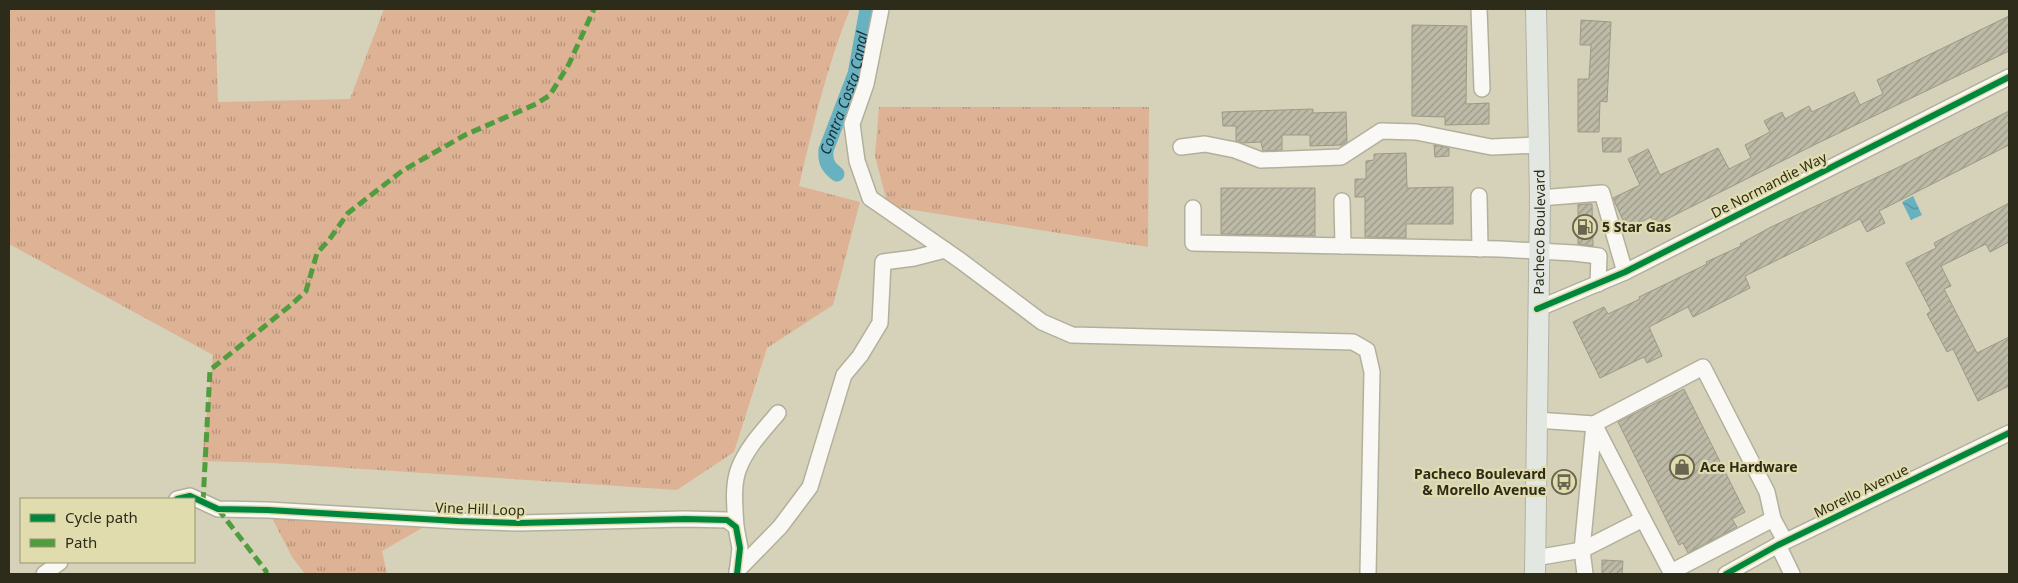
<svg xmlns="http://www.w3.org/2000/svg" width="2018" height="583" font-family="'Noto Sans',sans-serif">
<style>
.grass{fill:url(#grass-tufts)}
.water{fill:url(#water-waves)}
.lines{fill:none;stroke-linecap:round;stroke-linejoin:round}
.canal{stroke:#68b1c1;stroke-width:15}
.building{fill:url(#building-hatch);stroke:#9c9a86}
.minor-casing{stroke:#b2b09c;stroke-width:18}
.major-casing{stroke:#b3b1a4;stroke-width:22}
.minor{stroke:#f9f8f4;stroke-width:15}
.major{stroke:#e2e8e1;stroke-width:20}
.quiet{stroke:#4f9d3e;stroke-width:5;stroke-dasharray:10 5;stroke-linecap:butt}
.cycleway-casing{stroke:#e0dcae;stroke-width:9}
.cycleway{stroke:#00873e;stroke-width:6}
.labels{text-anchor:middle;stroke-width:4.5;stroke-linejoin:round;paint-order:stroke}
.street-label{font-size:14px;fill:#2d2b19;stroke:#e0dcae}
.poi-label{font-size:14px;font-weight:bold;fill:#2d2b19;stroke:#e0dcae;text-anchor:start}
.water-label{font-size:15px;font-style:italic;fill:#193038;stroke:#e0dcae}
</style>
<defs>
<pattern id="grass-tufts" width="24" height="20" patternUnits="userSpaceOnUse" patternTransform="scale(1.25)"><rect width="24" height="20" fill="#deb294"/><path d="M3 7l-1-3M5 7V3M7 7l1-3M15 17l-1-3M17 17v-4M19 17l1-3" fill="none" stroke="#b49178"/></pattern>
<pattern id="water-waves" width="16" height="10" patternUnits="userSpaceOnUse" patternTransform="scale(1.25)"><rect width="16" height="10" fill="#68b1c1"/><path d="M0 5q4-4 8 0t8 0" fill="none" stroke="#56909c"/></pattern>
<pattern id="building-hatch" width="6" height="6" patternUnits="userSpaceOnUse" patternTransform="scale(1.25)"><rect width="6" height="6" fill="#bdbba7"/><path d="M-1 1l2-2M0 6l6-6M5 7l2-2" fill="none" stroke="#9a9887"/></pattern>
</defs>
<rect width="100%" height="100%" fill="#d5d2b9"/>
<g class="grass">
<path d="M 9,9 L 215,9 L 218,102 L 350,99 L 384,9 L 850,9 C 827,66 813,125 799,186 L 860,202 L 833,305 L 767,348 L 734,452 L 677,490 L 273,463 L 202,461 L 213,355 L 9,244 Z"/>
<polygon points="879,107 1149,107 1148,247 888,206 875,156"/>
<polygon points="268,510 436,520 382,551 387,574 305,574 292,557"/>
</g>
<polygon class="water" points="1913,196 1922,215 1911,220 1902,202"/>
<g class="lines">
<path class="canal" id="s1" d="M 837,174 C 828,167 825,162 826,150 L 855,74 L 867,9"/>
</g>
<g class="building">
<polygon points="2009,16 2009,51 1816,144 1655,225 1651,217 1627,229 1613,198 1640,185 1628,159 1648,149 1660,175 1718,148 1729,169 1751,158 1745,145 1770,132 1764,121 1782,112 1785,119 1809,106 1812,112 1854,92 1860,105 1883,94 1877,80"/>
<polygon points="1581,20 1611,22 1607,102 1600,101 1599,132 1578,132 1578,79 1589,79 1591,45 1580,45"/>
<polygon points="1412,25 1467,26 1466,104 1489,103 1489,124 1445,125 1445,117 1412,116"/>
<polygon points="1313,109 1313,113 1346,112 1347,142 1342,145 1310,146 1310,135 1282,135 1282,150 1263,151 1261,142 1242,143 1236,141 1236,126 1223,126 1222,112"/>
<polygon points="2009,111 2009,145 1879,211 1885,223 1867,232 1860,219 1745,276 1750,288 1693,317 1688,307 1649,327 1662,356 1647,363 1644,357 1600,378 1573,322 1604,307 1608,314 1640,299 1639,297 1707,264 1706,262 1741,246 1740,244 1771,227 1899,167"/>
<polygon points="1602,138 1621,138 1621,152 1603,152"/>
<polygon points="1434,145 1449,148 1449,156 1435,157"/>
<polygon points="1406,153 1407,188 1453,187 1453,224 1406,224 1406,238 1365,237 1365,197 1355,197 1355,179 1366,179 1366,161 1374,160 1374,154"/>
<polygon points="1221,188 1315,188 1315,236 1221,234"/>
<polygon points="2009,203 2009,242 1990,252 1986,244 1941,266 1951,286 1944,289 1977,353 2009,337 2009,386 1978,401 1953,349 1947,352 1927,314 1931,311 1906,263 1936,248 1934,243"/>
<polygon points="1578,204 1592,204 1593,246 1578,244"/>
<polygon points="1684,389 1745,512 1732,519 1737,527 1688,553 1683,543 1679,545 1618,422"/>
<polygon points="1602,560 1623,561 1622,574 1602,574"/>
</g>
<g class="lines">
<defs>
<g id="minor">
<polyline points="881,9 866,84 852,124 857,161 870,198 961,261 1042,322 1072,335 1353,342 1367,350 1372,372 1368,574"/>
<polyline points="1479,9 1482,89"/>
<polyline points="1181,147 1205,144 1235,150 1261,160 1341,157 1381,131 1416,132 1491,147 1539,145"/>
<polyline points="1479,196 1480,249"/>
<polyline points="1540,198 1602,193 1625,272"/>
<polyline points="1342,201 1343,246"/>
<polyline points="1193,208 1193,243 1500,249 1574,253 1599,256 1598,284"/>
<polyline points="1537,309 1625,272 2009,77"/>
<polyline points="1536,420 1594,424 1703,367 1767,492 1773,519 1785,541"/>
<polyline points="177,499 190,496 218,509 268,510 458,521 519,523 685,519 727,520 736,527 740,548 737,574"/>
<path d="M 736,527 C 735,508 732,485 739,468 C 747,447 764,430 778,413"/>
<polyline points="1778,545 1792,574"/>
<polyline points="1535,558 1582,550 1643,519 1672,574"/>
<polyline points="737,571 780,527 810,487 844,375 860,356 880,323 883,262 914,258 945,250"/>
<polyline points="1671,572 1773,519"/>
<polyline points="44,574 60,562"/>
<polyline points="1585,574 1582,550 1594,424 1643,519"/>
<polyline points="1726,574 1778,545 2009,433"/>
</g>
<g id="major">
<path id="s2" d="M 1535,574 L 1540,198 L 1536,9"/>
</g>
</defs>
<use href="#minor" class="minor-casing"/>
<use href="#major" class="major-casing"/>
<use href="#minor" class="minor"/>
<use href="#major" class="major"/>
<g class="quiet">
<polyline points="203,502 210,370 291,305 306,291 317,253 329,240 348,213 402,171 465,135 536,104 550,95 569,64 594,9"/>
<polyline points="218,509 266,571 266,574"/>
</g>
<defs>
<g id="cycleway">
<polyline points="1537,309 1625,272 2009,77"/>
<polyline points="177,499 190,496 218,509 268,510 458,521 519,523 685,519 727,520 736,527 740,548 737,574"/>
<polyline points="1726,574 1778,545 2009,433"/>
</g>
</defs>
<use href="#cycleway" class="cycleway-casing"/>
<use href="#cycleway" class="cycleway"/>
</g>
<defs>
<symbol id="fuel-ring" viewBox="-11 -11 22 22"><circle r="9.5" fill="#e0dcae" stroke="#686551" stroke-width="1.5"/><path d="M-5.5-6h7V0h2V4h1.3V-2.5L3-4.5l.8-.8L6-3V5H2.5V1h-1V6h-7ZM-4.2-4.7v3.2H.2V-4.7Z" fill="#686551"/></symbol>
<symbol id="shop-ring" viewBox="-11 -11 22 22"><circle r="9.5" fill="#e0dcae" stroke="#686551" stroke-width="1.5"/><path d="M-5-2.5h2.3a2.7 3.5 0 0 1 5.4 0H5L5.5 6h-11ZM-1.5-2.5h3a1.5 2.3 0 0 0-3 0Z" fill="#686551"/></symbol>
<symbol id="bus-ring" viewBox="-11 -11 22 22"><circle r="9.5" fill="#e0dcae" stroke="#686551" stroke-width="1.5"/><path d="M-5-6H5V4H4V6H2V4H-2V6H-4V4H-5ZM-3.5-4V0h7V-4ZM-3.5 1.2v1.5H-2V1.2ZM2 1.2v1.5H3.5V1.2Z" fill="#686551"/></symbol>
</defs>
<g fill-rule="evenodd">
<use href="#fuel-ring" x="1571" y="213" width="28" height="28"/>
<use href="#shop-ring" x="1668" y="453" width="28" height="28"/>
<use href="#bus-ring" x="1550" y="468" width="28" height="28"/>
</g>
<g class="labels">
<g class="street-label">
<text transform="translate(1769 185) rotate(-27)" y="5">De Normandie Way</text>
<text dy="5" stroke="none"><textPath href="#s2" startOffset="342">Pacheco Boulevard</textPath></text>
<text transform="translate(1861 491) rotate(-26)" y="5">Morello Avenue</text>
<text transform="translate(480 509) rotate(2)" y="5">Vine Hill Loop</text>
</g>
<g class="poi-label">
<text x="1602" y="232">5 Star Gas</text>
<text x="1700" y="472">Ace Hardware</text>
<text x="1546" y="479" text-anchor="end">Pacheco Boulevard<tspan x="1546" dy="16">&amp; Morello Avenue</tspan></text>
</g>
<g class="water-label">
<text dy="5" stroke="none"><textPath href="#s1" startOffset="88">Contra Costa Canal</textPath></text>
</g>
</g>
<rect width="2018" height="583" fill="none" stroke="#2d2b19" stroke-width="20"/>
<rect x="20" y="498" width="175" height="65" fill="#e0dcae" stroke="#989572"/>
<rect x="30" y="514" width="25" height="8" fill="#00873e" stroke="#989572"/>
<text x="65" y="523" font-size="15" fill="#2d2b19">Cycle path</text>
<rect x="30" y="539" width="25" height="8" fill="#4f9d3e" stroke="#989572"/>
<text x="65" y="548" font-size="15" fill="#2d2b19">Path</text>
</svg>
